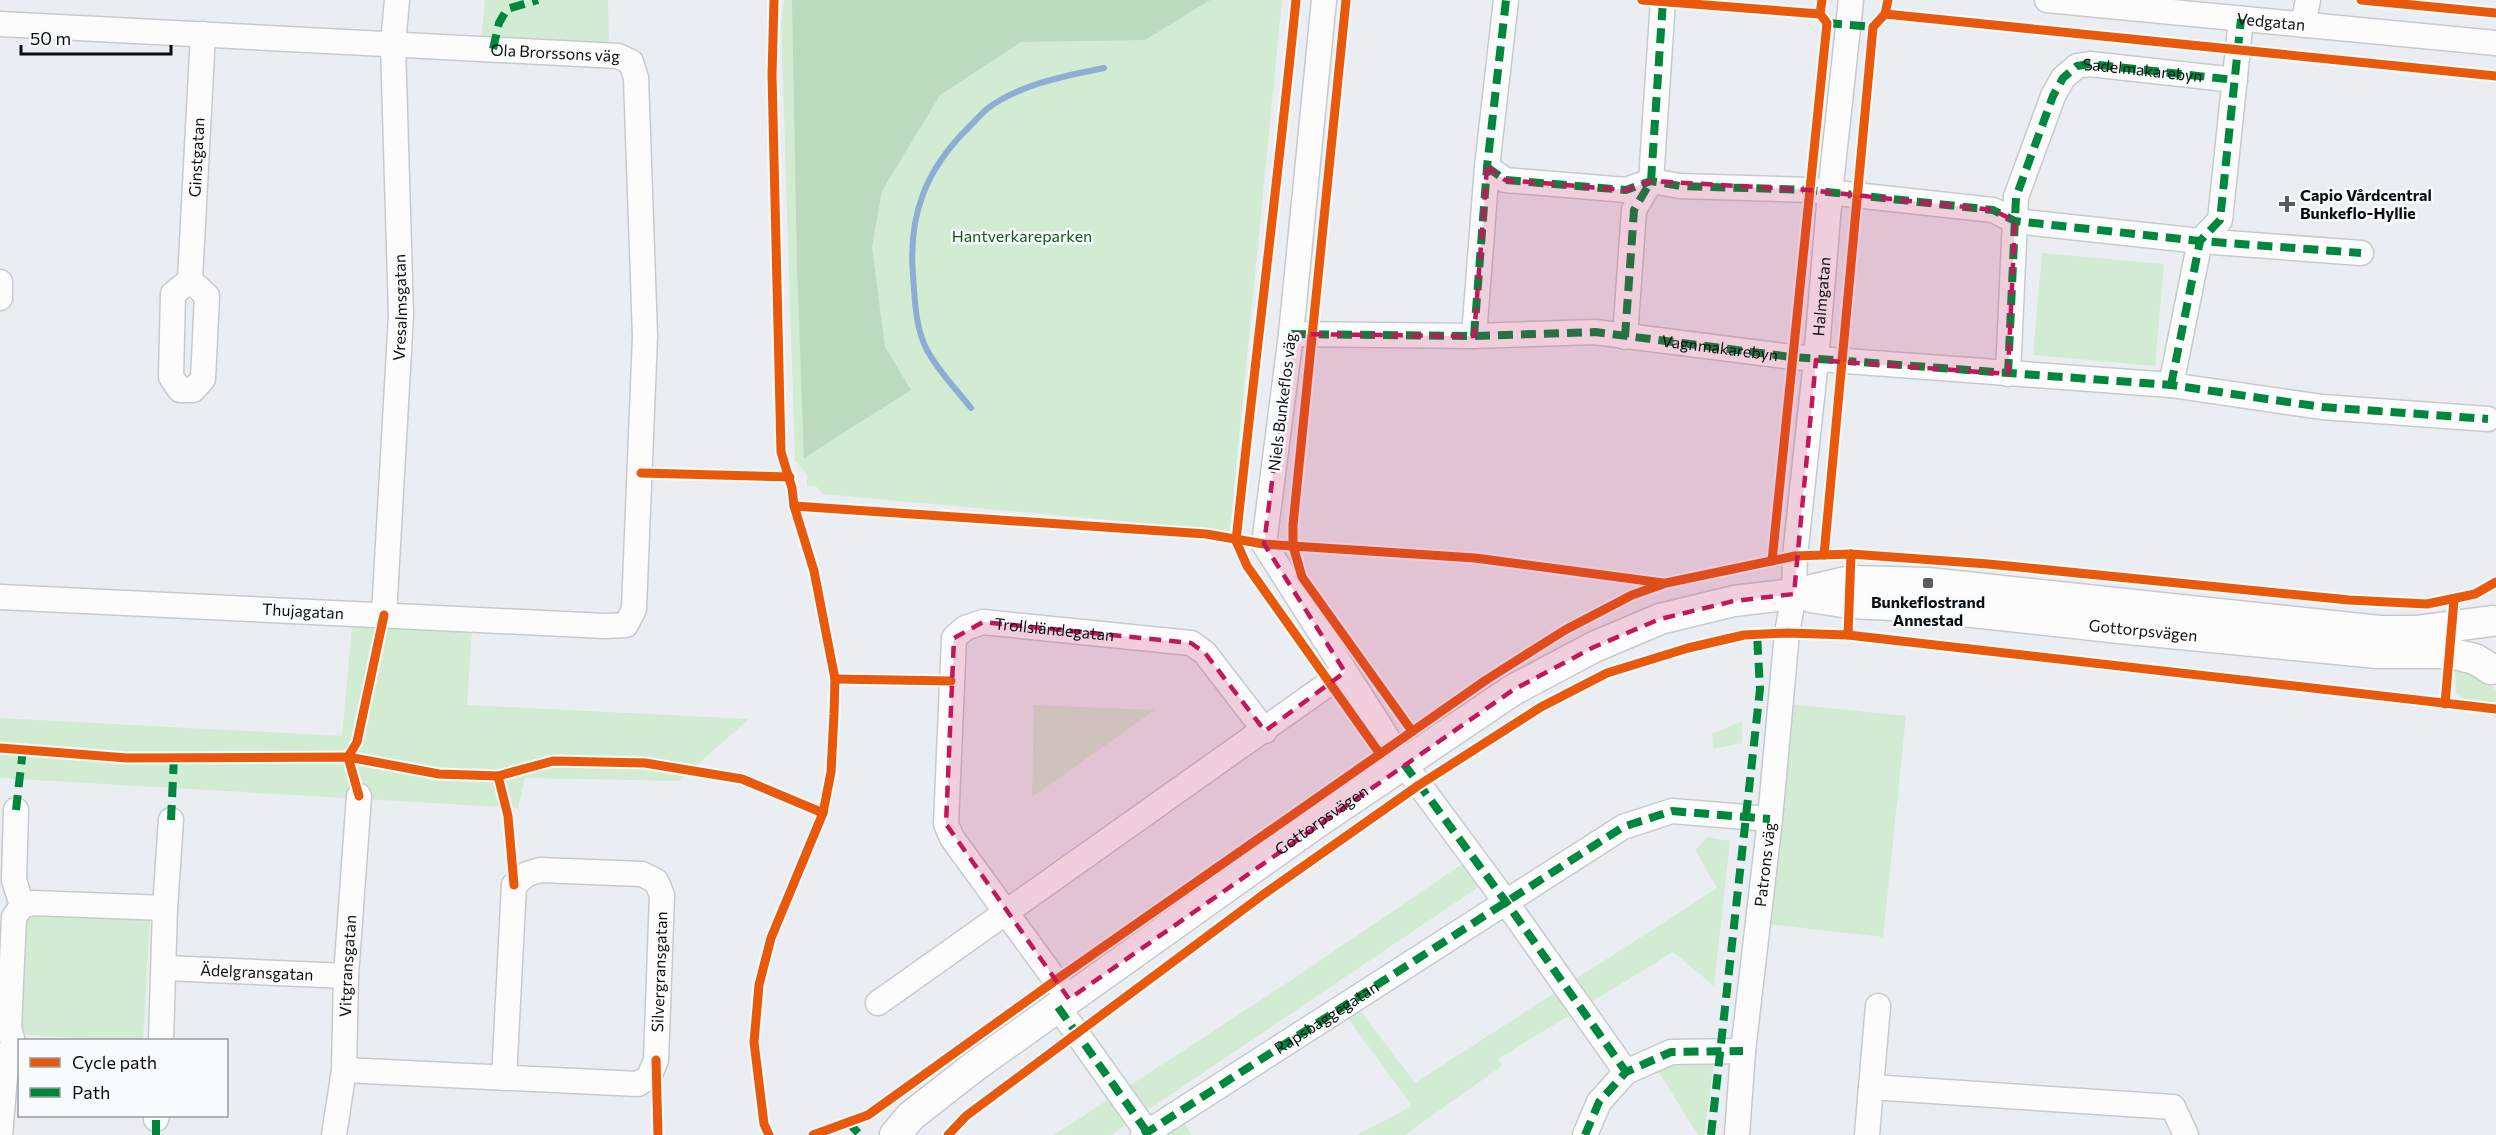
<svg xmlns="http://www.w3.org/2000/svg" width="2496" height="1135" font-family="Commissioner,sans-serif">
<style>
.green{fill:#d2ecd4}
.forest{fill:#bcdbbe}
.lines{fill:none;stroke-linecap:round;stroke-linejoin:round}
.stream{stroke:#90acd4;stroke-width:6}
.minor-casing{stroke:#c7cacd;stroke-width:27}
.tertiary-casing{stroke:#c7cacd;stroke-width:33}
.minor{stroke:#fcfcfd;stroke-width:24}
.tertiary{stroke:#fcfcfd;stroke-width:30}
.quiet{stroke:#00873e;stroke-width:8;stroke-dasharray:15 8;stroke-linecap:butt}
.cycleway-casing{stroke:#f7fbfe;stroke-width:13}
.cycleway{stroke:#e8590c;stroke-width:9}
.marked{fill:#c2185b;fill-opacity:0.2;stroke:#c2185b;stroke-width:4.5;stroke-dasharray:12 8;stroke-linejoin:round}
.poi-dot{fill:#5a5d60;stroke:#f7fbfe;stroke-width:2}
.labels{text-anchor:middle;stroke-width:5;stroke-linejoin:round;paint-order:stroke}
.street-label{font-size:16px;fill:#0c0f11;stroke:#f7fbfe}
.poi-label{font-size:16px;font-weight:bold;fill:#0c0f11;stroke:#f7fbfe;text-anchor:start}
.park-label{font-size:16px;fill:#0d5712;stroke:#f7fbfe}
</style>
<rect width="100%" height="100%" fill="#eaeef2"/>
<g class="green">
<polygon points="485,0 608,0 609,46 481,41"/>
<polygon points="784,0 1282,0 1230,531 822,494 816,486 807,486 807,475 795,460 781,24"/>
<polygon points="2042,253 2164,264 2155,366 2033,355"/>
<polygon points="352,627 472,630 467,705 749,719 679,781 525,778 518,808 0,778 0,718 342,736"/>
<polygon points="2455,664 2470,667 2496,690 2496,718 2456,694"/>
<polygon points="1789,704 1906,716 1883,937 1766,924"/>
<polygon points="1034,705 1155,710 1032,797"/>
<polygon points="1742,721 1742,743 1713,749 1712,734"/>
<polygon points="1707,837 1730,841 1714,986 1673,952 1498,1059 1502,1066 1405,1135 1357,1135 1412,1106 1344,1013 1356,1005 1415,1083 1717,888 1695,850"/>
<polygon points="1468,860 1486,882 1111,1135 1054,1135 1296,977"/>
<polygon points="24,913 150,920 143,1040 101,1040 17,1034"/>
<polygon points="1715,1056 1704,1135 1698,1135 1655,1066"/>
<polygon points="1181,1119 1192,1135 1171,1135 1166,1128"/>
</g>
<polygon class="forest" points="792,0 1210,0 1145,40 1021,42 940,95 882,191 872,247 885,347 911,390 804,458 797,267"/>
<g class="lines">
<path class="stream" d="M 971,408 C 957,390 938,371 927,350 C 915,327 915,300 913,275 C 908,215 926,169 969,127 C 975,121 981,114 988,108 C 1021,84 1065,76 1104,68"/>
<defs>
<g id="minor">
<polyline points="1324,0 1291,334 1264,544 1404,764 1506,902 1626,1072"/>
<path id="s1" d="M 2047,0 L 2496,43"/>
<path id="s2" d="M 0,24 L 618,56 L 631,62 L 636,78 L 645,336 L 634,609 L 626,625 L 605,626 L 0,597"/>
<polyline points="2303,25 2308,0"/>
<polyline points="1487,167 1505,180 1626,190 1651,181 1680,186 1809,190 1993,210 2015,221 2200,241 2361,253"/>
<path id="s3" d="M 190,280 L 207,296 L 203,379 L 193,390 L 180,390 L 171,377 L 173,294 L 190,280 L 203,34"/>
<polyline points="0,282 0,298"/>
<path id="s4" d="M 1291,334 L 1474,336 L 1595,332 L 1792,357 L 2171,385 L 2322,407 L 2488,419"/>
<polyline points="1474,336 1487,167 1506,0"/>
<polyline points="1625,337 1634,210 1651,181 1663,0"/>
<polyline points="2008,374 2016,197 2053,96 2063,78 2077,66 2090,64 2235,80"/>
<polyline points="2171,385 2200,241 2220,220 2241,19"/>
<path id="s5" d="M 384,615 L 401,315 L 393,44 L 397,0"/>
<polyline points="16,810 14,880 22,906"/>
<path id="s6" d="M 165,968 L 346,976"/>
<path id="s7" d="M 1069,999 L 952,838 L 946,824 L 954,638 L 965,628 L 983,622 L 1191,643 L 1205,653 L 1265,731"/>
<polyline points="878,1003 1345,672"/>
<polyline points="1058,1007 1147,1132"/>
<polyline points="161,1040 165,908 171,820"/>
<path id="s8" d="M 344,1070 L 638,1084 L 649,1077 L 656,1060 L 662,895 L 656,881 L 642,874 L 540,870 L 527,874 L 514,885 L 504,1078"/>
<polyline points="1871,1087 1878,1006"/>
<polyline points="156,1119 157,1116"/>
<polyline points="0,1135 7,1054 14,1046 9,1028 14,917 22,906 33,903 165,908"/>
<path id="s9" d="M 334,1135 L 344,1070 L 346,976 L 359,796"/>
<path id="s10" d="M 1143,1135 L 1623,827 L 1672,811 L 1770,819"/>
<polyline points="1585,1135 1599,1102 1626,1072 1671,1052 1743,1051"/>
<path id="s11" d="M 1737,1135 L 1743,1051 L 1770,819 L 1787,633 L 1794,594 L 1795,556 L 1816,360 L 1830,193 L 1851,0"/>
<polyline points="1867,1135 1871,1087 2173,1107 2186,1135"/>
</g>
<g id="tertiary">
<path id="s12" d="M 1811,597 L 1849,603 L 1916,606 L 2129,629 L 2377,653 L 2450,653 L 2475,659 L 2491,669"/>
<path id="s13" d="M 895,1135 L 911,1116 L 975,1066 L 1316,823 L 1513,690 L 1594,647 L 1660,619 L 1734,601 L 1794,594 L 1850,581 L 1928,583 L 2379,631 L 2416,631 L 2492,621"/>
</g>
</defs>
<use href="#minor" class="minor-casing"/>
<use href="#tertiary" class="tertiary-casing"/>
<use href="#minor" class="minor"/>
<use href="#tertiary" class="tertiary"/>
<g class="quiet">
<polyline points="1827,23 1873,27"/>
<polyline points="493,49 499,23 507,9 538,0"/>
<polyline points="1487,167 1505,180 1626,190 1651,181 1680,186 1809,190 1993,210 2015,221 2200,241 2361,253"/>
<polyline points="1291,334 1474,336 1595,332 1792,357 2171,385 2322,407 2488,419"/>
<polyline points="1474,336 1487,167 1506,0"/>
<polyline points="1625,337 1634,210 1651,181 1663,0"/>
<path id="s14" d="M 2008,374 L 2016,197 L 2053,96 L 2063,78 L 2077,66 L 2090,64 L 2235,80"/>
<polyline points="2171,385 2200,241 2220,220 2241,19"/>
<polyline points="1404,764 1506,902 1626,1072"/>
<polyline points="16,810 23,749"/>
<polyline points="171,820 174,757"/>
<polyline points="1058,1007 1147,1132"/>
<polyline points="848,1122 860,1135"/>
<polyline points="156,1135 156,1119"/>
<polyline points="1143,1135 1623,827 1672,811 1770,819"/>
<polyline points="1585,1135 1599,1102 1626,1072 1671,1052 1743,1051"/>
<polyline points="1711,1135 1760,689 1757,634"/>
</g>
<defs>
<g id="cycleway">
<path d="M 1296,0 C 1278,180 1255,360 1236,541 L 1247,566 L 1380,754"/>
<polyline points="1346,0 1293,525 1293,546 1302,577 1412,731"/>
<polyline points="1642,0 1820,14"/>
<polyline points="2361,0 2496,13"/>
<polyline points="1885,14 2496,76"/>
<polyline points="641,473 790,477"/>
<polyline points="794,506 1206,534 1264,544 1475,558 1663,583"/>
<polyline points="1824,555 1873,27 1885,14 1888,0"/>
<polyline points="1772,561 1827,23 1820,14 1822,0"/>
<polyline points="1848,635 1851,554"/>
<polyline points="835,679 951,681"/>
<polyline points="2445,704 2454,600"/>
<polyline points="0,748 127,758 348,757 439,774 498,776 553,761 645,763 742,779 823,813"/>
<polyline points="498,776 508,816 514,885"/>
<polyline points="359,796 348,757 357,742 384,615"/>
<polyline points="656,1060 658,1135"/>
<polyline points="769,1135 764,1124 754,1042 759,985 771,938 823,813 831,772 834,714 835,679 814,571 794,506 792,488 781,452 772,75 774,0"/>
<polyline points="813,1135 868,1115 1056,980 1486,680 1565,630 1632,595 1666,583 1795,556 1851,554 1988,564 2349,600 2427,604 2475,594 2496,582"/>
<polyline points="948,1135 966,1116 1264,894 1419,785 1541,707 1607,673 1688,648 1744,635 1787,633 1848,635 2496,709"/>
</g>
</defs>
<use href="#cycleway" class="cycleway-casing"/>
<use href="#cycleway" class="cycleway"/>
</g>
<path class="marked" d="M 1487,167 L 1505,180 L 1626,190 L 1651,181 L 1809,190 L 1993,210 L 2015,221 L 2008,374 L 1816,360 L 1794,594 L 1734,601 L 1660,619 L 1594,647 L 1513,690 L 1069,999 L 946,824 L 954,638 L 983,622 L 1191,643 L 1205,653 L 1265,731 L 1345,672 L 1264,544 L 1291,334 L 1474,336 Z"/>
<g class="poi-dot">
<path d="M2284 195h6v6h6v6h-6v6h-6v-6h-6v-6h6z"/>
<rect x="1922" y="577" width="12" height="12" rx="3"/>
</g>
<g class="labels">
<g class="street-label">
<text dy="6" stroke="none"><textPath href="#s1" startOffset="225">Vedgatan</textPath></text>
<text dy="6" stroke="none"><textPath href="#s2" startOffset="556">Ola Brorssons väg</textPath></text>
<text dy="6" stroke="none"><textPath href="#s14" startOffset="390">Sadelmakarebyn</textPath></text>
<text dy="6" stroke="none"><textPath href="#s3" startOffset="378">Ginstgatan</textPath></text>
<text dy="6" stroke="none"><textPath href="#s11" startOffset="843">Halmgatan</textPath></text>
<text dy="6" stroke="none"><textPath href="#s5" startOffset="308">Vresalmsgatan</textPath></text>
<text dy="6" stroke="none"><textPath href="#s4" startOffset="430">Vagnmakarebyn</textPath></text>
<text transform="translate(1282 402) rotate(-83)" y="6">Niels Bunkeflos väg</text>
<text transform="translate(303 611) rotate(3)" y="6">Thujagatan</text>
<text dy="6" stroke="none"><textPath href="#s7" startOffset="506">Trollsländegatan</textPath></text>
<text dy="6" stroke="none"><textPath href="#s12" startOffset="334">Gottorpsvägen</textPath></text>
<text dy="6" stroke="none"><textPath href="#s13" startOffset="531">Gottorpsvägen</textPath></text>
<text dy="6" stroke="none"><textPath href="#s11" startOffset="272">Patrons väg</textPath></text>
<text dy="6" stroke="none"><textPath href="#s9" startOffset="170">Vitgransgatan</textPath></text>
<text dy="6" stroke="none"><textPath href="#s6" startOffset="92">Ädelgransgatan</textPath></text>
<text dy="6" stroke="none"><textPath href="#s8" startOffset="414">Silvergransgatan</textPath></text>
<text dy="6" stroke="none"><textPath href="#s10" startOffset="218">Rapsbaggegatan</textPath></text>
</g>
<g class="poi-label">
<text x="2300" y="201">Capio Vårdcentral<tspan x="2300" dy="18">Bunkeflo-Hyllie</tspan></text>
<text x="1928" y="608" text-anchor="middle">Bunkeflostrand<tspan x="1928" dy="18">Annestad</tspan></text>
</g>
<g class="park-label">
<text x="1022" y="242">Hantverkareparken</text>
</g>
</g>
<rect x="18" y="1039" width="210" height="78" fill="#f7fbfe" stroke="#999d9f" stroke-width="1.5"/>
<rect x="30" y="1058" width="30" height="9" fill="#e8590c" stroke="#999d9f" stroke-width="1.5"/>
<text x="72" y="1069" font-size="18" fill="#0c0f11">Cycle path</text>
<rect x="30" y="1088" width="30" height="9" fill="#00873e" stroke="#999d9f" stroke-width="1.5"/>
<text x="72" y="1099" font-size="18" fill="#0c0f11">Path</text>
<path d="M21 45v9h150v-9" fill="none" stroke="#0c0f11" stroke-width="3"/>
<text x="30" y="45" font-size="18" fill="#0c0f11" stroke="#f7fbfe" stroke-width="4.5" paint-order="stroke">50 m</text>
</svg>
